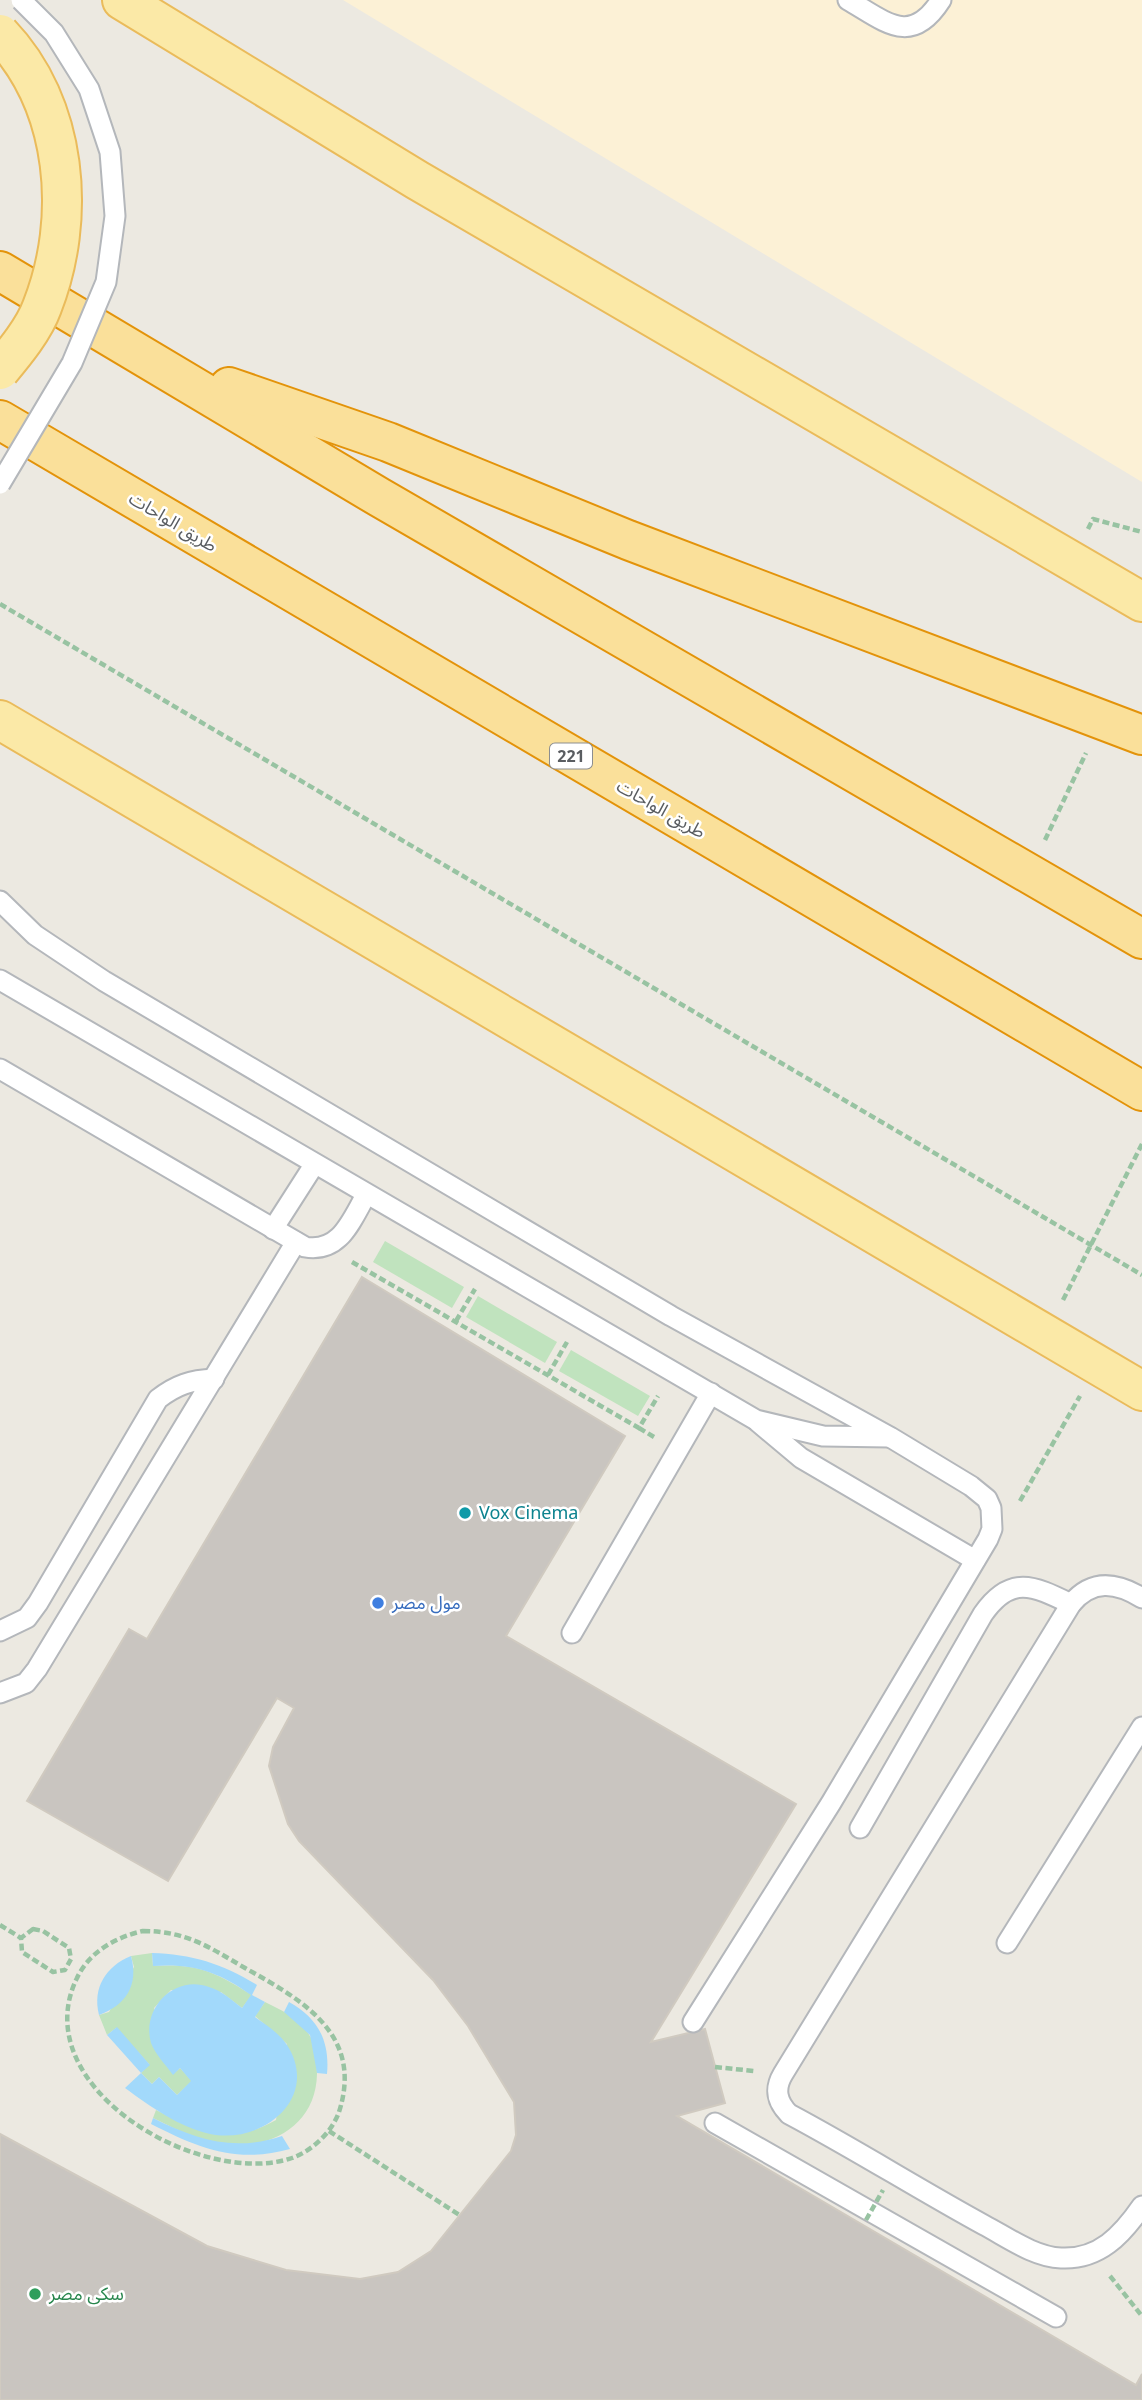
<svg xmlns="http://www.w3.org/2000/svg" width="1142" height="2400" font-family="'Noto Sans','Noto Sans Arabic',sans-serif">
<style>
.commercial{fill:#fcf1d6}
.green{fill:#c0e3be}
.water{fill:#a2d9fb}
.building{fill:#c9c5c0;stroke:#d0cac0;stroke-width:2}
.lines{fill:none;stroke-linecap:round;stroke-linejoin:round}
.service-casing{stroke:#b4b7bb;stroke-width:23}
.primary-casing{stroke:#eabb5b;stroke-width:42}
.trunk-casing{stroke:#e3930a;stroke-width:42}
.path{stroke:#98c3a2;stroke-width:4.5;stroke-dasharray:7 3.5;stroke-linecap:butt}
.service{stroke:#fff;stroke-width:19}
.primary{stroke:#fbe9a7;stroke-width:38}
.trunk{stroke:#fae09a;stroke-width:38}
.service-bridge-casing{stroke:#b4b7bb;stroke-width:23;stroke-linecap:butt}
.primary-bridge-casing{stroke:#eabb5b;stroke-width:42;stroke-linecap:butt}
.path-bridge{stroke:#98c3a2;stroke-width:4.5;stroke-dasharray:7 3.5;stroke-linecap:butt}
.service-bridge{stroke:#fff;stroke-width:19}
.primary-bridge{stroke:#fbe9a7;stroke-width:38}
.culture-dot{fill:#0f9aa8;stroke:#fff;stroke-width:2.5}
.shop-dot{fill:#3f7fe0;stroke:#fff;stroke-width:2.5}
.leisure-dot{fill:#2e9e5b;stroke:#fff;stroke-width:2.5}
.labels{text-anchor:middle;stroke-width:5;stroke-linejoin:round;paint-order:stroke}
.shield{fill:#fff;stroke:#8c8e90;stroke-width:2}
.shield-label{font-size:16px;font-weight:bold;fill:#5a5d61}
.street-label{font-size:18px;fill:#5a5d61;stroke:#fff}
.culture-label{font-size:18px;fill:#0d838f;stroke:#fff;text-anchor:start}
.shop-label{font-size:18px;fill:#366cbe;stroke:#fff;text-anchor:start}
.leisure-label{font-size:18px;fill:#27864d;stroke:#fff;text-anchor:start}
</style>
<rect width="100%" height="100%" fill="#ece9e1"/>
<polygon class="commercial" points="343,0 1142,0 1142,482"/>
<g class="green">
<polygon points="385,1241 464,1287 452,1308 373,1262"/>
<polygon points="478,1296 557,1342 545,1363 466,1317"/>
<polygon points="571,1350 650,1396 638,1416 559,1371"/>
<path d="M 152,1953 L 153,1966 C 198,1963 215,1972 252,1995 L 242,2008 L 221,1992 L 171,1990 L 154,2008 L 173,2074 L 180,2068 L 192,2081 L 177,2095 L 159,2077 L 152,2084 L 141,2073 L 149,2064 L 116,2028 L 107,2035 L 99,2015 L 109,2012 L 134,1967 L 131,1956 Z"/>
<path d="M 265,2002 C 281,2010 297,2017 308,2033 C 316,2044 317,2060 317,2074 C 316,2123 275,2148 229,2145 C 201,2143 178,2130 153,2118 L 156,2110 C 201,2132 228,2147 276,2120 L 287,2044 L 255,2016 Z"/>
</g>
<g class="water">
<path d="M 152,1953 C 191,1954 224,1964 257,1985 L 252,1995 L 265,2002 L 255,2017 C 266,2025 279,2033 287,2045 C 321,2098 262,2145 210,2134 C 179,2127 151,2107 125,2088 L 141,2073 L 107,2035 L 117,2027 L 150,2065 L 141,2073 L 152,2084 L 159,2077 L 177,2095 L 191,2081 L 180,2068 L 173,2075 C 166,2065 155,2054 151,2043 C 141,2008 175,1974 209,1987 C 222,1991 232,2000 242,2008 L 251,1995 C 219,1972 193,1963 153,1966 Z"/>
<path d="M 131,1956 C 139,1985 126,2005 99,2015 C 92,1988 106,1966 131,1956 Z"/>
<path d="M 289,2002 C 318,2018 330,2041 327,2074 L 317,2073 L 310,2035 L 284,2012 Z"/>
<path d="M 153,2118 C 197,2140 234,2152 282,2136 L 290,2149 C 237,2164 198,2148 151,2124 Z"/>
</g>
<polygon class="building" points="362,1277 625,1436 506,1636 796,1804 651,2042 705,2029 725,2103 677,2116 1136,2385 1142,2374 1142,2400 0,2400 0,2134 207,2246 286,2270 360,2279 398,2272 431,2251 511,2151 516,2135 514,2102 468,2026 433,1980 299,1841 288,1824 269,1766 273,1747 294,1708 277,1698 168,1881 27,1801 129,1629 147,1639"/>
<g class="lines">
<defs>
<g id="service">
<path d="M 848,0 C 886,22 911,47 941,0"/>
<polyline points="0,901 35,935 104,981 671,1316 890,1437 971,1486 987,1499 991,1508 992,1529 988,1539 831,1803 693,2022"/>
<polyline points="0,980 756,1420 823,1436 889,1437"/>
<path d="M 0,1069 L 305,1247 C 340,1253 351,1221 366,1195"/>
<polyline points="273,1229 314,1165"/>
<polyline points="758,1422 801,1458 975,1560"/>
<path d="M 1142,1598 C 1116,1582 1092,1579 1071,1604 L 783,2074 C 774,2089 777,2102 789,2114 C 855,2149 918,2189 984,2225 C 1007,2237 1034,2257 1061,2258 C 1099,2260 1122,2235 1142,2206"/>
<path d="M 0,1631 L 27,1618 L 38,1603 L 158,1399 C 176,1385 191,1380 214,1379"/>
<polyline points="572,1633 711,1393"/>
<polyline points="0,1693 26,1683 37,1669 296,1242"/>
<path d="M 860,1828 L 983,1614 C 1011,1574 1034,1586 1071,1604"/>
<polyline points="1007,1943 1142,1727"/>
<polyline points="715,2123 1056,2317"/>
</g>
<g id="primary">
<polyline points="122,0 417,180 1142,602"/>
<polyline points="0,720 1142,1391"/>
</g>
<g id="trunk">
<polyline points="0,271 379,497 1142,939"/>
<polyline points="229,387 388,442 628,540 1142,735"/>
<polyline points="0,420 1142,1091"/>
</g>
</defs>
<use href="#service" class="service-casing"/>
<use href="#primary" class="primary-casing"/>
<use href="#trunk" class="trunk-casing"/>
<g class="path">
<polyline points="1088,529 1093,519 1142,532"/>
<polyline points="0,604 1142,1275"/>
<polyline points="1045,840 1086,753"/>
<polyline points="352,1262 639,1428 658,1396"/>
<polyline points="1063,1300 1142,1144"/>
<polyline points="456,1321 475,1289"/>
<polyline points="548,1375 567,1342"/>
<polyline points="639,1428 654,1437"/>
<polyline points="1020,1501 1080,1396"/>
<polyline points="0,1925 21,1938"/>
<polygon points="33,1929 43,1931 69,1948 71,1959 65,1970 53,1972 22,1952 21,1938"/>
<path d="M 143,1931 C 186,1931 209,1947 245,1968 C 302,2000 364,2034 339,2112 C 332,2132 312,2151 292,2158 C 200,2189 24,2086 77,1978 C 89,1952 116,1937 143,1931 Z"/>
<polyline points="715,2067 754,2071"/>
<polyline points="329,2131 461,2216"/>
<polyline points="1110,2276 1142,2316"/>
</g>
<use href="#service" class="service"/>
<use href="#primary" class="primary"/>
<use href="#trunk" class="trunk"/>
<defs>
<polyline id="service-bridge" points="0,484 72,363 106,282 115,216 110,152 89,89 54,33 21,0"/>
<path id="primary-bridge" d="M 0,34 C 68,105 77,218 42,307 C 34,329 15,352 0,370"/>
</defs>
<use href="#service-bridge" class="service-bridge-casing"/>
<use href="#primary-bridge" class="primary-bridge-casing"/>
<polyline class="path-bridge" points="866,2220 883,2190"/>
<use href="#service-bridge" class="service-bridge"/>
<use href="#primary-bridge" class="primary-bridge"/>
</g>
<circle class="culture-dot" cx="465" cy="1513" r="7"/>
<circle class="shop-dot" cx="378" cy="1603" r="7"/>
<circle class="leisure-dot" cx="35" cy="2294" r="7"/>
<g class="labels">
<rect class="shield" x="550" y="743.5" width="42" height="25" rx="5"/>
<g class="shield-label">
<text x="571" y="762">221</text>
</g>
<g class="street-label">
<text transform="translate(173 522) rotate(31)" y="6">طريق الواحات</text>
<text transform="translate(661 809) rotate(30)" y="6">طريق الواحات</text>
</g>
<g class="culture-label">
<text x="479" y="1519">Vox Cinema</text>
</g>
<g class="shop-label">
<text x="392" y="1609">مول مصر</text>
</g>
<g class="leisure-label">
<text x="49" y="2300">سكى مصر</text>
</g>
</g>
</svg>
